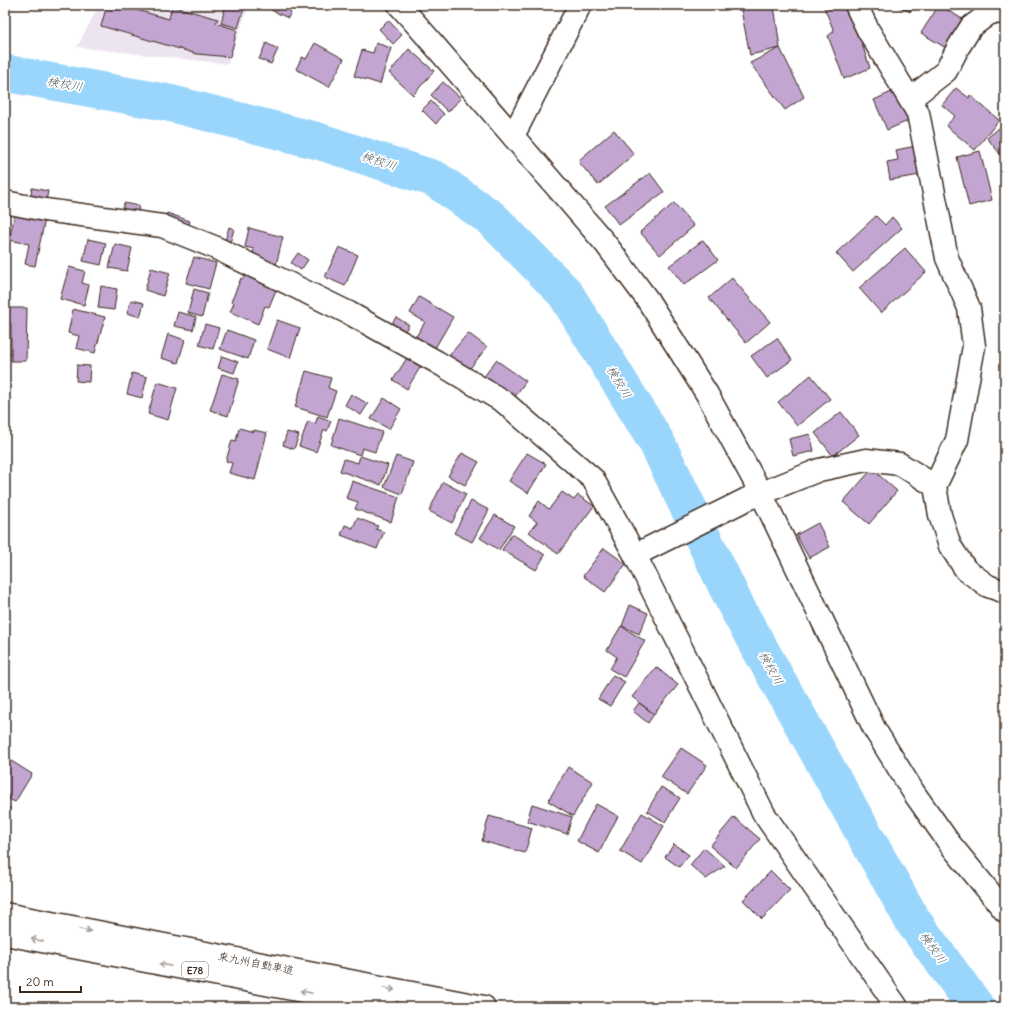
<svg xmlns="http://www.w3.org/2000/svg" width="1010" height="1012" font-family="Delius,'Klee One',sans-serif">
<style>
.built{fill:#ede4f1}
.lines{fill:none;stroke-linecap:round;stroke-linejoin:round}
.river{stroke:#9ad6fb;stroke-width:37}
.building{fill:#c2a5d1;stroke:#3b2a1e}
.street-casing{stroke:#3b2a1e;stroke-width:25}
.secondary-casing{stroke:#3b2a1e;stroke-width:25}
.highway-casing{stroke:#3b2a1e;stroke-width:25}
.street{stroke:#fff;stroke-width:22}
.secondary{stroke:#fff;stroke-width:22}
.highway{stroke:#fff;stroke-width:22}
.oneway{stroke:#a79f9a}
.labels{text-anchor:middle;stroke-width:3.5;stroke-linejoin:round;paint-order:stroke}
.shield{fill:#fff;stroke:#766a62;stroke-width:1}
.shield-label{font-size:10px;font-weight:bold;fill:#3b2a1e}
.street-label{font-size:11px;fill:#3b2a1e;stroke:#fff}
.water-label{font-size:12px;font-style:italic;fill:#585e60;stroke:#fff}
</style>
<rect width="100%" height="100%" fill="#fff"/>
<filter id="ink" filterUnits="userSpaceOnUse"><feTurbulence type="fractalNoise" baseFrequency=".025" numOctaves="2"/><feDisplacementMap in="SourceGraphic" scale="8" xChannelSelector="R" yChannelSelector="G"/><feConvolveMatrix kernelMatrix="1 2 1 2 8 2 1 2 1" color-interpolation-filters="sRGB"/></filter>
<g filter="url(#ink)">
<polygon class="built" points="99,5 249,5 228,64 77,47"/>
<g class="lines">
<polyline class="river" points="5,73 169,103 318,141 435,179 491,218 565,293 657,443 737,608 913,921 976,1007"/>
</g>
<g class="building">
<polygon points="107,5 119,5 169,19 172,6 218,19 216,23 237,30 230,57 197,54 101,26"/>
<polygon points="226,5 245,5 238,28 221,23"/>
<polygon points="274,5 294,5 288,18 271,10"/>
<polygon points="740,5 774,5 780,48 750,55"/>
<polygon points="823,5 849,5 870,68 844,79 828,36 834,31"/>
<polygon points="895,5 913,5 910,12"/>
<polygon points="939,5 964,20 946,48 921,33"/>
<polygon points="388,20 402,35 393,44 379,29"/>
<polygon points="266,43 278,49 271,64 259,59"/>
<polygon points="315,43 344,59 329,87 296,69 302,57 306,59"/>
<polygon points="376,43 391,48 380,84 354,76 362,50 373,53"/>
<polygon points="780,48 804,97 785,110 750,63"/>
<polygon points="409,49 434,71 413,95 389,73"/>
<polygon points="443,82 461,98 448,112 431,95"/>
<polygon points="956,88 969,98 970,95 999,120 975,150 946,126 955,116 942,105"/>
<polygon points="896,90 910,120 887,130 874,100"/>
<polygon points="431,101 444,114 436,124 422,110"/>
<polygon points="1004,124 1005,125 1005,160 987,138"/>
<polygon points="614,130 634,154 598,185 578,161"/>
<polygon points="916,146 920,175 890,180 887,162 898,160 896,150"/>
<polygon points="980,151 992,200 969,206 957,157"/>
<polygon points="650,173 664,192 619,225 605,206"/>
<polygon points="32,188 48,191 46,201 30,198"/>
<polygon points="124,203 139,206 136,221 120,218"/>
<polygon points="674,203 694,226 660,255 640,232"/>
<polygon points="15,213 45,219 35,266 25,264 29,244 9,240"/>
<polygon points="167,213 190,221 186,233 163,225"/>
<polygon points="876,216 885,225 892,217 902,228 853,272 836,253"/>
<polygon points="229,227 234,229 228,250 223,248"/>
<polygon points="249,228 283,237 276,265 251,259 254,249 245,247"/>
<polygon points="88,239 106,243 101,265 83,261"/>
<polygon points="703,240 718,260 684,285 669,266"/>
<polygon points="115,244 132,248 127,271 109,268"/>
<polygon points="339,247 358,255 345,286 325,277"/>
<polygon points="905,248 926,272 881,313 859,288"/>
<polygon points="298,253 308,260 301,270 291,263"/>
<polygon points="194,257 216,263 209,289 186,283"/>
<polygon points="69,267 85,271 82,283 89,285 84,305 60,299"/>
<polygon points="151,268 170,273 163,296 145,290"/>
<polygon points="246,274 274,285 273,288 276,290 269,307 265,306 258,324 230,312 234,303 231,302 241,278 243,279"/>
<polygon points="732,278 770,322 746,343 709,298"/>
<polygon points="101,286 117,289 114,310 98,308"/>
<polygon points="194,289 208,293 202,317 188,313"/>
<polygon points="419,297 453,317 431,355 412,343 425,322 410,313"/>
<polygon points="131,300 144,303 140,317 127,313"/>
<polygon points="5,308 27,308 26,361 11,361 11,324 5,323"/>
<polygon points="73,309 105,317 95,353 76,348 79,336 68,333"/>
<polygon points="178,312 196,317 193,330 174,326"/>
<polygon points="396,317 409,325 400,338 388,330"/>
<polygon points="277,320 300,328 290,358 267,349"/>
<polygon points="205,324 219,328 213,349 199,345"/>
<polygon points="227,330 254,340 248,359 220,349"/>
<polygon points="468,333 487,347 467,372 448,357"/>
<polygon points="168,334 185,340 178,363 161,358"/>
<polygon points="777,338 792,360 767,378 751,356"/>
<polygon points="222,356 238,362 234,373 218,368"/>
<polygon points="407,358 421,366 407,389 393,380"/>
<polygon points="496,360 526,381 511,402 481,381"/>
<polygon points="77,365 90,366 89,382 76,381"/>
<polygon points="306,371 331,378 328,388 336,391 327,417 295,407"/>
<polygon points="132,373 147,377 142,398 127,394"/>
<polygon points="222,374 239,379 228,416 210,410"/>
<polygon points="811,375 830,399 797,426 778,402"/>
<polygon points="157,382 177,388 168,420 148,414"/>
<polygon points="351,394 368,404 361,415 345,405"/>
<polygon points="384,398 401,409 389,429 371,419"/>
<polygon points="841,412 859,435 833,456 815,433"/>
<polygon points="318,416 331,421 327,431 324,430 316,452 299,446 308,421 315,424"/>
<polygon points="339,418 382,432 375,452 362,448 360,455 331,445"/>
<polygon points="239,428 254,432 254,430 267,433 255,480 229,473 232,463 226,461 232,440 236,441"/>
<polygon points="287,432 299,435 294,449 283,445"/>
<polygon points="810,434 814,451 793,456 789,439"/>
<polygon points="462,453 479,462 465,485 448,476"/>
<polygon points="527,453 546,464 528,493 509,481"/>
<polygon points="360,456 388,465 381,485 340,471 344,459 358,463"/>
<polygon points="396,456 413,462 402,494 384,487"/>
<polygon points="872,469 897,491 869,524 843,502"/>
<polygon points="352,481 399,497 391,522 355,509 358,502 346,498"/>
<polygon points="443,482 466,494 452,523 429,511"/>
<polygon points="562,492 574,500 578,495 594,506 558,554 529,532 537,522 529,516 539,501 549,509"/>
<polygon points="471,501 489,510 472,542 454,533"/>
<polygon points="495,515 514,526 499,550 480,538"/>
<polygon points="357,518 378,526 376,529 384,532 377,549 341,535 345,525 353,528"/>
<polygon points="818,523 830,547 809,558 796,535"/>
<polygon points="512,534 545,555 536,570 502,550"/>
<polygon points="604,548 626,564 605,592 583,576"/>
<polygon points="630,605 648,613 639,634 622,626"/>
<polygon points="621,626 645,641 624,677 610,669 617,657 607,650"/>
<polygon points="656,667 678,685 654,714 632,697"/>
<polygon points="613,675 625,682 610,706 598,699"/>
<polygon points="639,703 654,714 648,723 633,711"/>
<polygon points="681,748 707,765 687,794 661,777"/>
<polygon points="5,757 32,774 15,802 5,797"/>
<polygon points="568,767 593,782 573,816 548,801"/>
<polygon points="661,787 680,798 665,822 647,811"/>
<polygon points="532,804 572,817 567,834 527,821"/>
<polygon points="596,804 618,816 599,853 577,841"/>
<polygon points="5,805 10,808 5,817"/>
<polygon points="642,813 664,826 642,864 620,851"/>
<polygon points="489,816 532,828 525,853 482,841"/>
<polygon points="734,817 760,839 736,868 710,846"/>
<polygon points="674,844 689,855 679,867 665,857"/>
<polygon points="704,848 725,866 706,879 690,865"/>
<polygon points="771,871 790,890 762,919 743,900"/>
</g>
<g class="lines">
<defs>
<g id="street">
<polyline points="856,5 868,30 918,113 947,258 969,308 974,346 957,440 935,486 940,515 950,546 966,570 988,586 1005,592"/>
<polyline points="910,99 946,71 959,46 971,27 991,12 1005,13"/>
<polyline points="513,136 580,5"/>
<polyline points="5,202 45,210 162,226 214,247 349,313 437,362 504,402 593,479 635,555 764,814 897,1007"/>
<polyline points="635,555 747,499 819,470 866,460 900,464 935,486"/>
</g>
<polyline id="secondary" points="399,5 416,24 605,243 647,299 707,394 761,493 875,730 914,793 950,844 1005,911"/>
<g id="highway">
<polyline points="5,914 484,1007"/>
<polyline points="5,934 386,1007"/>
</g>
</defs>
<use href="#street" class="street-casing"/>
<use href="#secondary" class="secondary-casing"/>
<use href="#highway" class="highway-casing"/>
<use href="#street" class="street"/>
<use href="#secondary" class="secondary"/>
<use href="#highway" class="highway"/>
</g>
<defs><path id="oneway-shaft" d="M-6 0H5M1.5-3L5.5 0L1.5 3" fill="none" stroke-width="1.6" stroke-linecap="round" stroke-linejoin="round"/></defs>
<g class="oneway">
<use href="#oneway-shaft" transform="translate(85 930) rotate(11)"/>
<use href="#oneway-shaft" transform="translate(37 940) rotate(-169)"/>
<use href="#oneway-shaft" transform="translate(165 965) rotate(-169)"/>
<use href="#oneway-shaft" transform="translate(389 989) rotate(11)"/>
<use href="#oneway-shaft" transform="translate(306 992) rotate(-169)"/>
</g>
</g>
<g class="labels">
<rect class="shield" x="182" y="962" width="26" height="16" rx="3"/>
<g class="shield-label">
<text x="195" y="974">E78</text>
</g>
<g class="street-label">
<text transform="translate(256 963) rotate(11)" y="4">東九州自動車道</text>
</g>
<g class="water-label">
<text transform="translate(65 84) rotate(10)" y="4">検校川</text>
<text transform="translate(379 161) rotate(18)" y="4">検校川</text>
<text transform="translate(619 382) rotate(59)" y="4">検校川</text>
<text transform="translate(771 668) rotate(61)" y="4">検校川</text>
<text transform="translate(933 948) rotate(54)" y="4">検校川</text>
</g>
</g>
<rect width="1010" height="1012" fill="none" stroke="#fff" stroke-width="20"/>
<rect x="10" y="10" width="990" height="992" fill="none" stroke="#3b2a1e" stroke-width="1.5" filter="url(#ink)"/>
<path d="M20 986v6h61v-6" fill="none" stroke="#3b2a1e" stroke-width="2"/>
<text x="26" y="986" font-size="12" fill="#3b2a1e" stroke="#ffffff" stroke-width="3" paint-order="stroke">20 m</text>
</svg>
